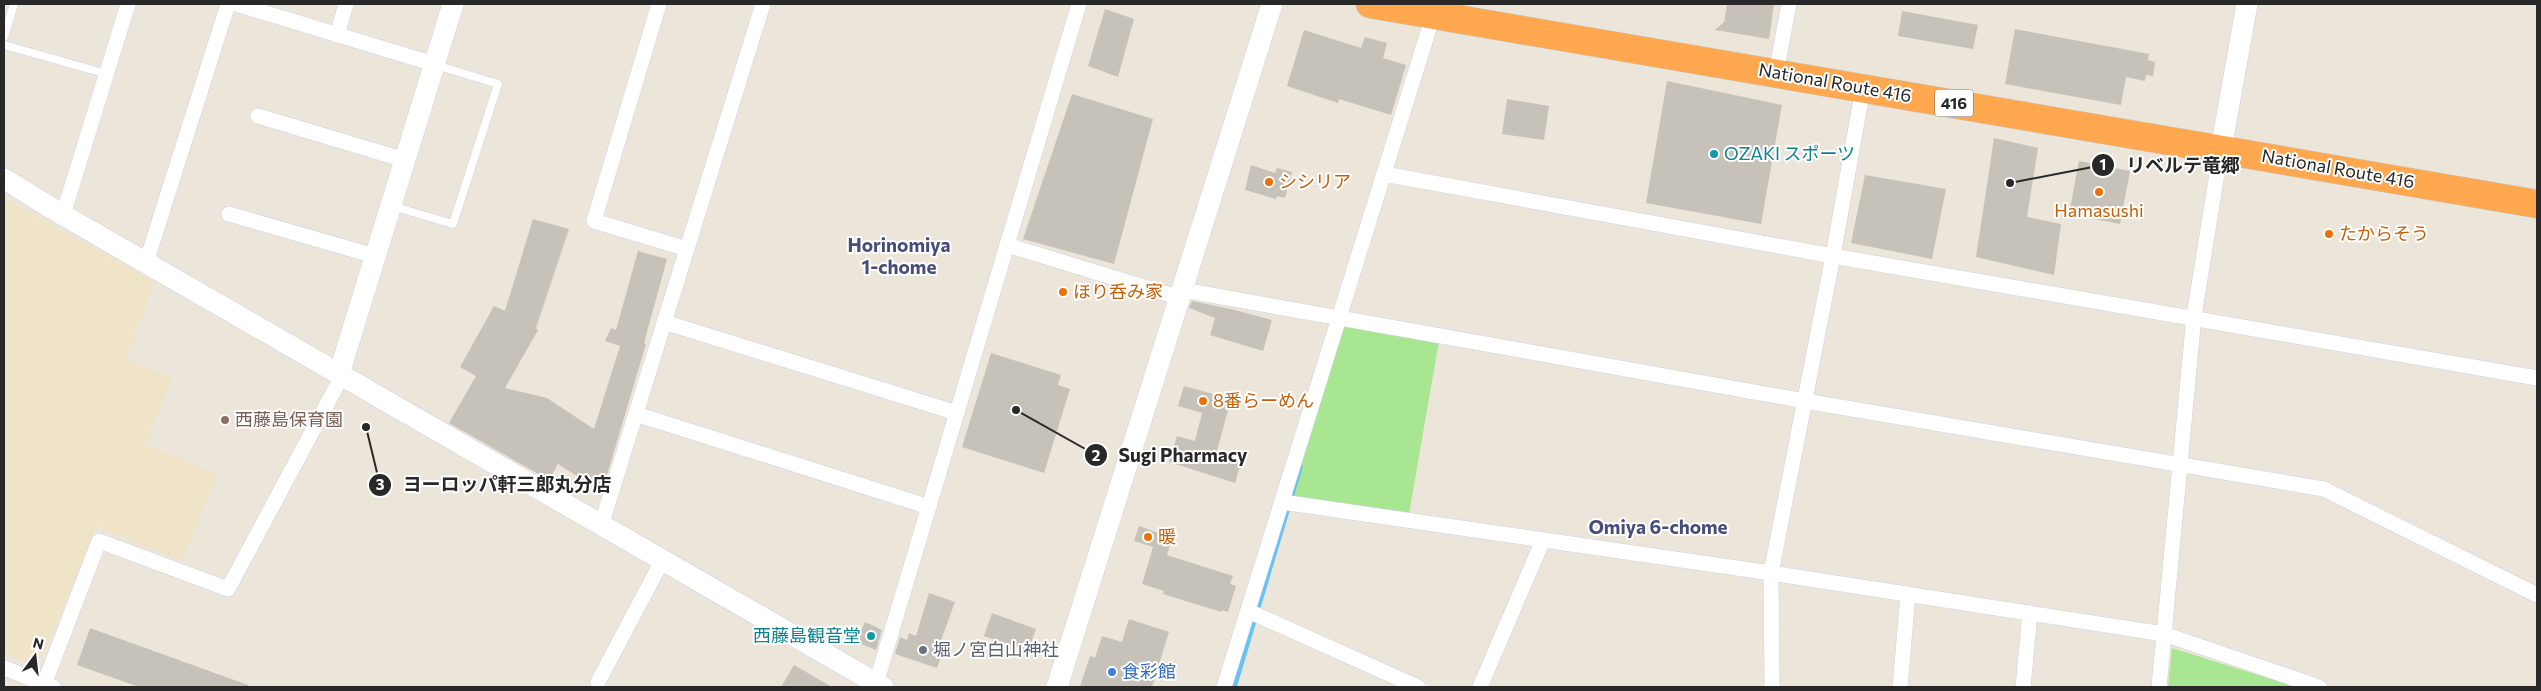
<svg xmlns="http://www.w3.org/2000/svg" width="2541" height="691" font-family="Commissioner,'Noto Sans JP',sans-serif">
<style>
.education{fill:#efe4c7}
.green{fill:#a9e692}
.lines{fill:none;stroke-linecap:round;stroke-linejoin:round}
.stream{stroke:#65c4f4;stroke-width:5.5}
.building{fill:#c7c2b9}
.lane-casing{stroke:#ced1e2;stroke-width:9}
.street-casing{stroke:#ced1e2;stroke-width:16}
.secondary-casing{stroke:#ced1e2;stroke-width:22}
.highway-casing{stroke:#c7c7c7;stroke-width:29}
.lane{stroke:#fff;stroke-width:8}
.street{stroke:#fff;stroke-width:15}
.secondary{stroke:#fff;stroke-width:21}
.highway{stroke:#ffa850;stroke-width:28}
.culture-dot{fill:#0f9aa8;stroke:#fff;stroke-width:2}
.food-dot{fill:#e8710a;stroke:#fff;stroke-width:2}
.education-dot{fill:#8d6e63;stroke:#fff;stroke-width:2}
.worship-dot{fill:#6b7280;stroke:#fff;stroke-width:2}
.shop-dot{fill:#3f7fe0;stroke:#fff;stroke-width:2}
.labels{text-anchor:middle;stroke-width:4;stroke-linejoin:round;paint-order:stroke}
.shield{fill:#fff;stroke:#686868;stroke-width:1}
.shield-label{font-size:16px;font-weight:bold;fill:#282828}
.street-label{font-size:18px;fill:#282828;stroke:#fff}
.culture-label{font-size:18px;fill:#0d838f;stroke:#fff;text-anchor:start}
.food-label{font-size:18px;fill:#c56008;stroke:#fff;text-anchor:start}
.education-label{font-size:18px;fill:#785e54;stroke:#fff;text-anchor:start}
.worship-label{font-size:18px;fill:#5b616d;stroke:#fff;text-anchor:start}
.shop-label{font-size:18px;fill:#366cbe;stroke:#fff;text-anchor:start}
.neighbourhood-label{font-size:19px;font-weight:bold;fill:#474d7b;stroke:#fff}
.leader{fill:none;stroke:#282828;stroke-width:2}
.callout-dot{fill:#282828;stroke:#fff;stroke-width:2}
.mark-label{font-size:15px;text-anchor:middle;font-weight:bold;fill:#fff}
.callout-label{font-size:19px;text-anchor:middle;font-weight:bold;fill:#282828;stroke:#fff;stroke-width:4;stroke-linejoin:round;paint-order:stroke}
</style>
<rect width="100%" height="100%" fill="#ece5d9"/>
<polygon class="education" points="4,198 155,282 125,360 172,377 145,445 218,474 184,556 178,560 97,526 43,656 27,662 4,653"/>
<g class="green">
<polygon points="1339,317 1440,335 1408,520 1282,502"/>
<polygon points="2172,648 2296,687 2168,687"/>
</g>
<g class="lines">
<polyline class="stream" points="1234,687 1300,467"/>
</g>
<g class="building">
<polygon points="1727,4 1774,4 1769,39 1715,30 1724,22"/>
<polygon points="1105,9 1134,19 1118,77 1088,66"/>
<polygon points="1902,11 1978,25 1973,49 1898,36"/>
<polygon points="2015,29 2149,54 2148,60 2155,62 2153,76 2146,75 2145,81 2126,77 2121,105 2005,84"/>
<polygon points="1304,30 1361,48 1365,37 1387,43 1383,58 1406,65 1391,115 1339,99 1338,103 1287,86"/>
<polygon points="1667,81 1782,105 1761,224 1646,203"/>
<polygon points="1072,94 1153,119 1114,264 1023,239"/>
<polygon points="1507,99 1549,106 1544,140 1502,134"/>
<polygon points="1994,138 2038,148 2027,217 2061,224 2054,275 1976,257"/>
<polygon points="2079,161 2130,171 2120,224 2069,214"/>
<polygon points="1251,165 1275,173 1277,168 1292,172 1285,198 1277,196 1276,199 1245,190"/>
<polygon points="1865,175 1946,189 1932,259 1851,243"/>
<polygon points="533,219 569,229 536,328 538,330 505,388 547,398 594,429 620,346 605,341 611,328 616,330 638,251 667,259 644,343 646,344 602,492 558,464 549,480 449,423 476,376 460,367 494,306 505,311"/>
<polygon points="1192,301 1235,310 1272,320 1263,351 1210,335 1215,318 1189,308"/>
<polygon points="991,353 1061,375 1058,385 1070,389 1044,473 962,447"/>
<polygon points="1184,386 1231,399 1217,451 1242,459 1235,483 1169,462 1177,436 1195,441 1202,413 1178,406"/>
<polygon points="1139,526 1172,538 1167,555 1233,576 1230,584 1236,586 1228,612 1222,610 1221,612 1163,594 1164,591 1142,584 1153,547 1134,541"/>
<polygon points="929,593 955,602 940,643 945,645 937,668 895,654 900,637 907,640 909,633 916,636"/>
<polygon points="992,613 1036,629 1028,651 984,636"/>
<polygon points="1129,619 1169,632 1152,687 1080,687 1090,656 1095,658 1102,636 1122,642"/>
<polygon points="865,622 882,630 876,650 856,642"/>
<polygon points="90,628 248,685 248,687 139,687 77,665"/>
<polygon points="794,665 832,687 781,687"/>
</g>
<g class="lines">
<defs>
<g id="lane">
<polyline points="4,37 14,4"/>
<polyline points="4,45 107,74"/>
<polyline points="392,206 453,224 498,84 436,65"/>
</g>
<g id="street">
<polyline points="236,4 434,64"/>
<polyline points="659,4 594,221 687,249"/>
<polyline points="337,35 346,4"/>
<polyline points="1776,73 1789,4"/>
<polyline points="258,116 405,160"/>
<polyline points="1384,174 1833,256 2537,378"/>
<polyline points="229,214 375,256"/>
<polyline points="63,215 128,4"/>
<polyline points="1007,245 1180,298"/>
<polyline points="146,263 228,4"/>
<polyline points="1183,290 1805,401 2324,489 2537,595"/>
<polyline points="664,322 957,413"/>
<polyline points="636,414 929,507"/>
<polyline points="1282,502 1771,573 2164,634 2319,687"/>
<polyline points="601,526 763,4"/>
<polyline points="1248,611 1418,687"/>
<polyline points="4,668 53,687"/>
<polyline points="598,682 662,561"/>
<polyline points="43,687 99,541 228,589 342,376"/>
<polyline points="875,687 1079,4"/>
<polyline points="1224,687 1433,16"/>
<polyline points="1480,687 1543,540"/>
<polyline points="1772,687 1771,573 1833,256 1863,88"/>
<polyline points="1900,687 1908,594"/>
<polyline points="2023,687 2030,613"/>
<polyline points="2159,687 2194,316 2221,149"/>
</g>
<g id="secondary">
<polyline points="2221,149 2247,4"/>
<polyline points="4,179 63,215 883,687"/>
<polyline points="339,374 453,4"/>
<polyline points="1057,687 1272,4"/>
</g>
<polyline id="highway" points="1370,4 2537,204"/>
</defs>
<use href="#lane" class="lane-casing"/>
<use href="#street" class="street-casing"/>
<use href="#secondary" class="secondary-casing"/>
<use href="#highway" class="highway-casing"/>
<use href="#lane" class="lane"/>
<use href="#street" class="street"/>
<use href="#secondary" class="secondary"/>
<use href="#highway" class="highway"/>
</g>
<g class="culture-dot">
<circle cx="1714" cy="154" r="5"/>
<circle cx="871" cy="636" r="5"/>
</g>
<g class="food-dot">
<circle cx="1269" cy="182" r="5"/>
<circle cx="2099" cy="192" r="5"/>
<circle cx="2329" cy="234" r="5"/>
<circle cx="1063" cy="292" r="5"/>
<circle cx="1203" cy="401" r="5"/>
<circle cx="1148" cy="537" r="5"/>
</g>
<circle class="education-dot" cx="225" cy="420" r="5"/>
<circle class="worship-dot" cx="923" cy="650" r="5"/>
<circle class="shop-dot" cx="1112" cy="672" r="5"/>
<g class="labels">
<rect class="shield" x="1935" y="89.5" width="38" height="27" rx="4"/>
<g class="shield-label">
<text x="1954" y="109">416</text>
</g>
<g class="street-label">
<text transform="translate(1835 83) rotate(10)" y="6">National Route 416</text>
<text transform="translate(2338 169) rotate(10)" y="6">National Route 416</text>
</g>
<g class="culture-label">
<text x="1724" y="160">OZAKI スポーツ</text>
<text x="861" y="642" text-anchor="end">西藤島観音堂</text>
</g>
<g class="food-label">
<text x="1279" y="188">シシリア</text>
<text x="2099" y="217" text-anchor="middle">Hamasushi</text>
<text x="2339" y="240">たからそう</text>
<text x="1073" y="298">ほり呑み家</text>
<text x="1213" y="407">8番らーめん</text>
<text x="1158" y="543">暖</text>
</g>
<g class="education-label">
<text x="235" y="426">西藤島保育園</text>
</g>
<g class="worship-label">
<text x="933" y="656">堀ノ宮白山神社</text>
</g>
<g class="shop-label">
<text x="1122" y="678">食彩館</text>
</g>
<g class="neighbourhood-label">
<text x="899" y="252">Horinomiya<tspan x="899" dy="22">1-chome</tspan></text>
<text x="1658" y="534">Omiya 6-chome</text>
</g>
</g>
<path class="leader" d="M2010 183L2103 165M1016 410L1096 455M366 427L380 485"/>
<g class="callout-dot">
<circle cx="2010" cy="183" r="5"/>
<circle cx="1016" cy="410" r="5"/>
<circle cx="366" cy="427" r="5"/>
<circle cx="2103" cy="165" r="12"/>
<circle cx="1096" cy="455" r="12"/>
<circle cx="380" cy="485" r="12"/>
</g>
<g class="mark-label">
<text x="2103" y="170">1</text>
<text x="1096" y="461">2</text>
<text x="380" y="490">3</text>
</g>
<g class="callout-label">
<text x="2183" y="172">リベルテ竜郷</text>
<text x="1183" y="462">Sugi Pharmacy</text>
<text x="507" y="491">ヨーロッパ軒三郎丸分店</text>
</g>
<rect width="2541" height="691" fill="none" stroke="#282828" stroke-width="10"/>
<g transform="translate(35 656) rotate(15)" stroke="#ffffff" stroke-width="4" paint-order="stroke">
<path d="M0-4L9 19L0 12L-9 19Z" fill="#282828"/>
<text y="-8" font-size="14" font-weight="bold" text-anchor="middle" fill="#282828">N</text>
</g>
</svg>
